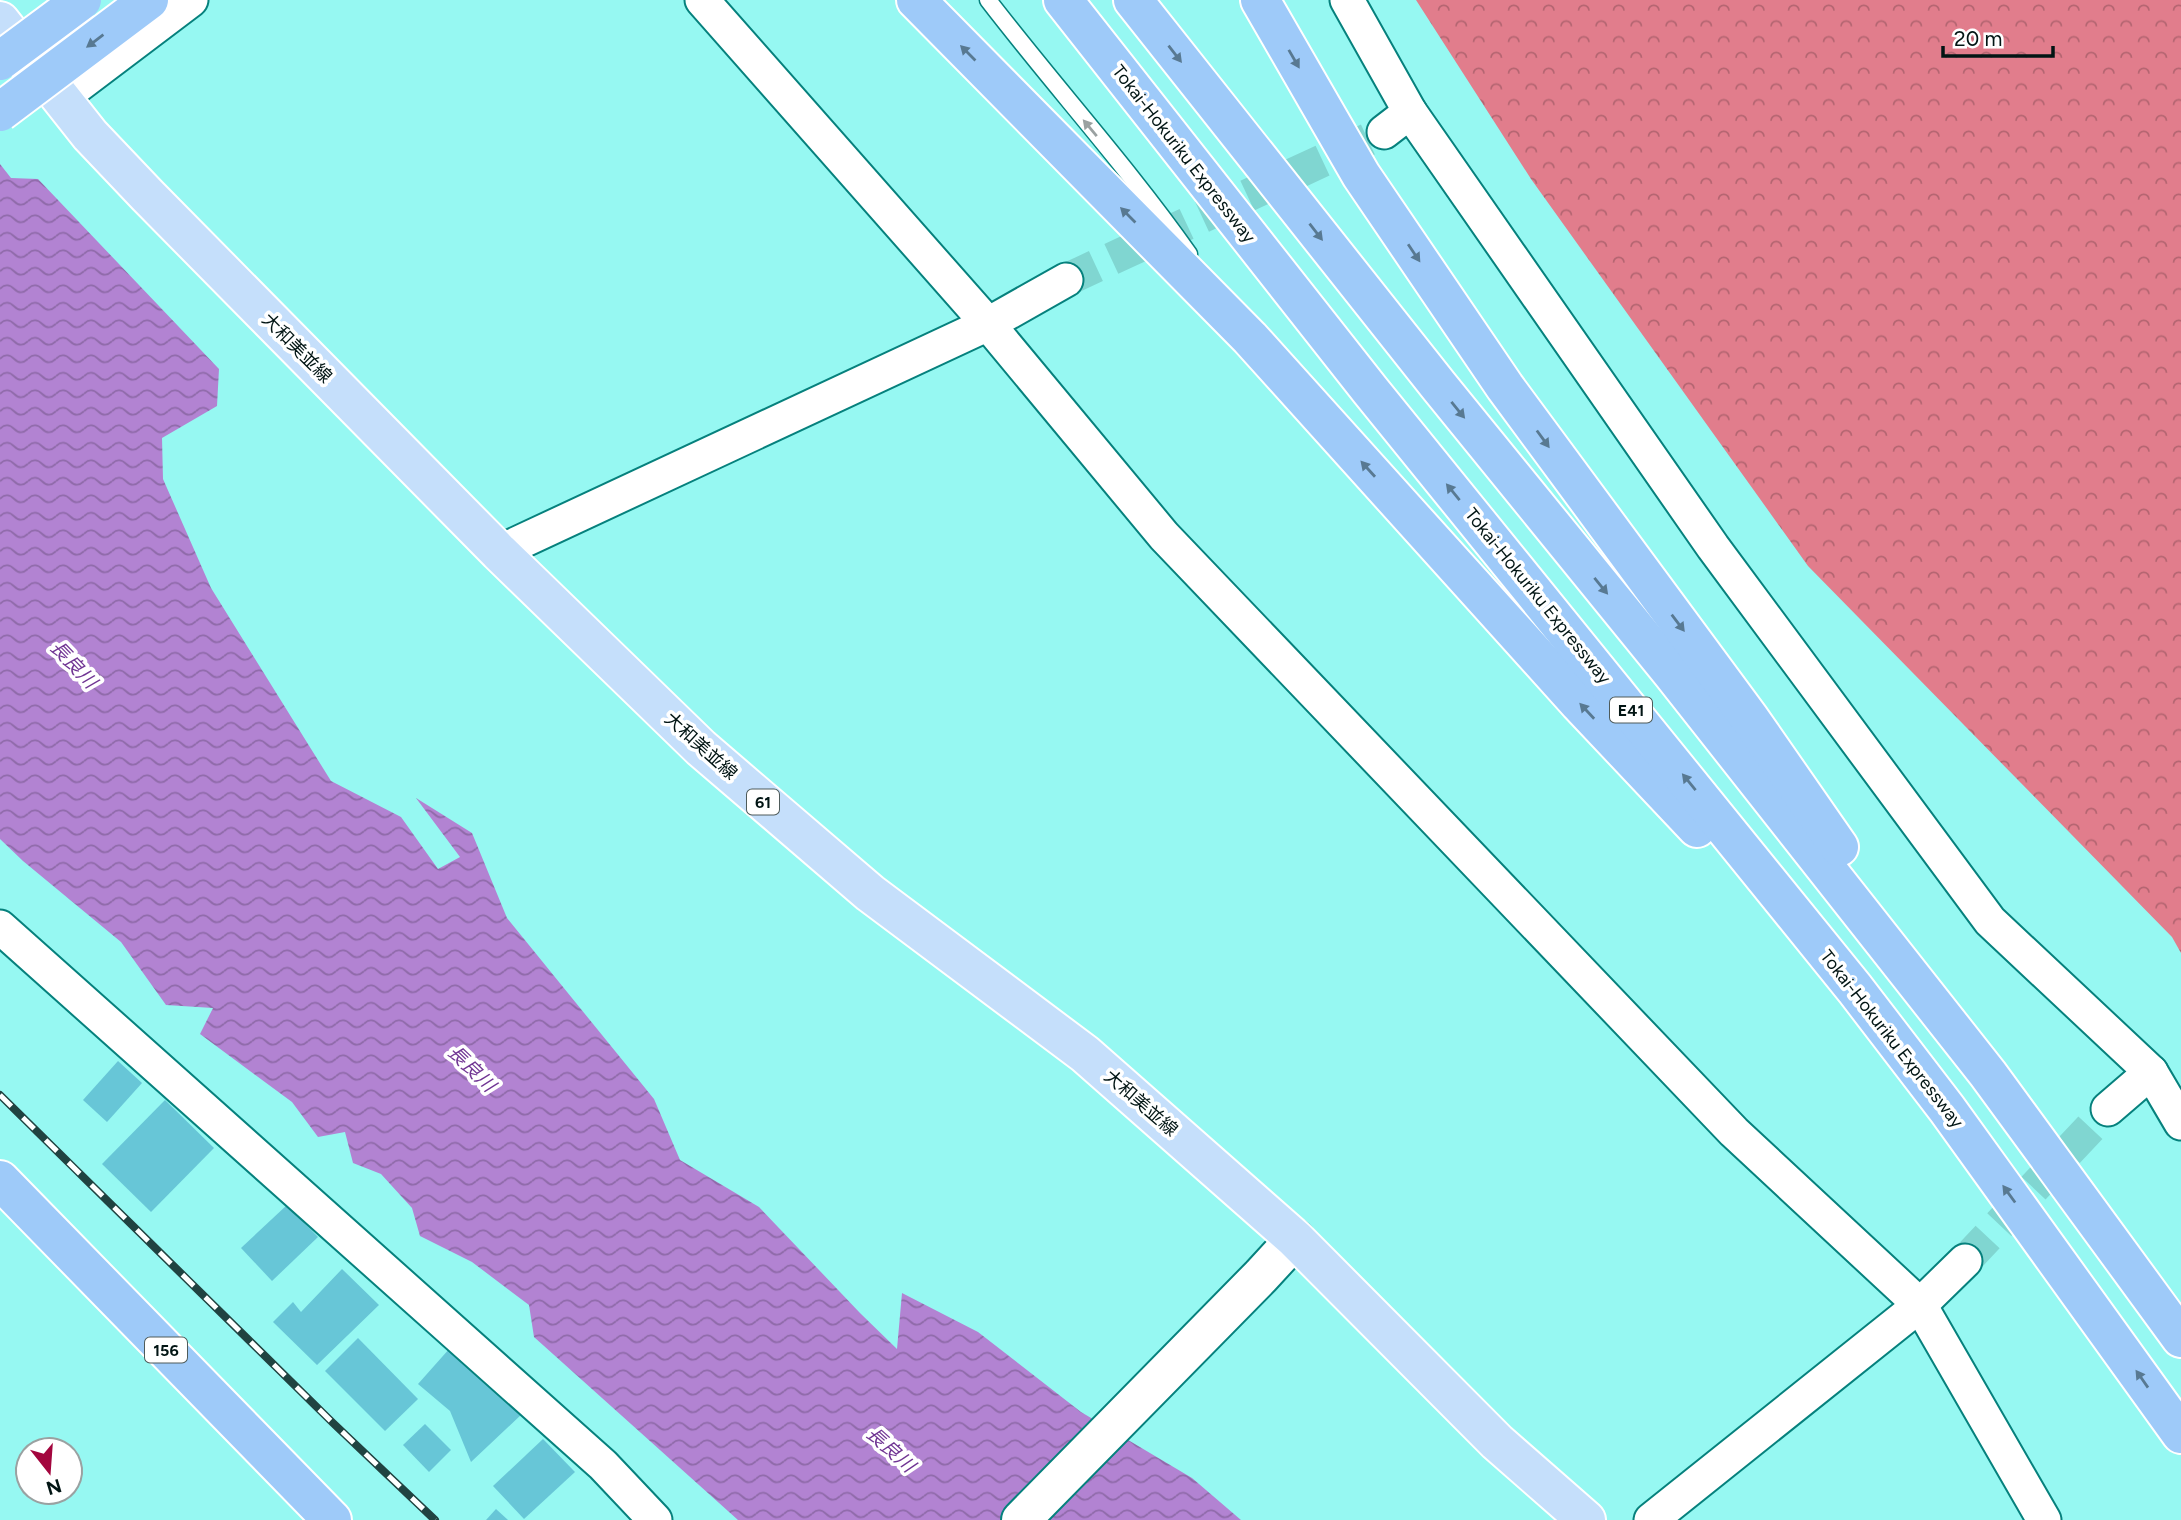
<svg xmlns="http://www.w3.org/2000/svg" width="2181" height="1520" font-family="Figtree,'Noto Sans JP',sans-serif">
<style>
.forest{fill:url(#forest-crowns)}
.water{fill:url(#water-waves)}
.building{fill:#67c6d7}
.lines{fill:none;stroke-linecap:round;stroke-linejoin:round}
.street-tunnel{stroke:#80d6d1;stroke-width:33;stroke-dasharray:33 17;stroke-linecap:butt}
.lane-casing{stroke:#06817d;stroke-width:19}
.street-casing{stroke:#06817d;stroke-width:37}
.secondary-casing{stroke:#06817d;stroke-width:42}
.primary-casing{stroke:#fff;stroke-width:42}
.highway-casing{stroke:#fff;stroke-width:42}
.lane{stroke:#fff;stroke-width:16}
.street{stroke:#fff;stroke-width:33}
.secondary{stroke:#fff;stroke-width:38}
.primary{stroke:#c5dffb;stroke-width:38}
.highway{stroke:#9ecaf9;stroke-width:38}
.rail-casing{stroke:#204341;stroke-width:8}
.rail{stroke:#fff;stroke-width:5;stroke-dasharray:16;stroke-linecap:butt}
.highway-bridge-casing{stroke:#fff;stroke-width:42;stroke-linecap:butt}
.highway-bridge{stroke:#9ecaf9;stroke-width:38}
.oneway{fill:#587992}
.oneway2{fill:#9aa1a1}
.labels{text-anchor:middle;stroke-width:7;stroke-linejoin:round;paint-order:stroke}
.shield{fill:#fff;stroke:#4e5b5a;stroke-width:2}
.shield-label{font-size:16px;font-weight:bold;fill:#021514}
.street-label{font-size:18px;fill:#021514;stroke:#fff}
.water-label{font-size:19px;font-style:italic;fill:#703593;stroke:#fff}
</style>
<defs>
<pattern id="forest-crowns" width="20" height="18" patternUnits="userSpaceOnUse" patternTransform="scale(1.75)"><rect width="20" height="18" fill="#e17d8c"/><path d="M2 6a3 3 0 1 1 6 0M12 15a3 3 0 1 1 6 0" fill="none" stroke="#b46571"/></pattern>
<pattern id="water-waves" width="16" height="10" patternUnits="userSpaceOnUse" patternTransform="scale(1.75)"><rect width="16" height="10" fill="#b283d2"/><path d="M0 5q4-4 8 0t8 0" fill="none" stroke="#8f6aa9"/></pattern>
</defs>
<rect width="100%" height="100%" fill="#96f8f2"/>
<polygon class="forest" points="1416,0 2181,0 2181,953 2172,937 1808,566 1531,179"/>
<polygon class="water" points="0,164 11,178 38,179 219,369 217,406 162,438 163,479 211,588 331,781 401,817 438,869 460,857 416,798 472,833 507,918 654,1099 680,1160 759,1207 860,1313 897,1349 902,1293 978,1332 1081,1412 1192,1478 1241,1520 738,1520 534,1337 529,1305 472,1262 420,1236 412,1208 381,1174 353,1163 345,1132 318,1137 292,1102 200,1034 213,1008 166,1005 121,942 23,861 0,839"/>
<g class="building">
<polygon points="118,1061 142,1083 107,1122 83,1100"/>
<polygon points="165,1100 214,1148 151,1212 102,1164"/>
<polygon points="287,1205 318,1237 272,1281 241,1248"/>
<polygon points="342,1269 379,1305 317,1365 273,1322 293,1302 301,1312"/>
<polygon points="358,1338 418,1399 385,1431 325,1371"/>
<polygon points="450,1348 523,1413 471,1462 450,1411 418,1384"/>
<polygon points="425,1424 451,1450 429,1472 403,1445"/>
<polygon points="543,1439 575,1472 524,1519 493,1486"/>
<polygon points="496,1509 508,1520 486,1520"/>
</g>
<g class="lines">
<g class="street-tunnel">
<polyline points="1066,280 1384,132"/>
<polyline points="1965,1261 2108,1109"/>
</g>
<defs>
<path id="lane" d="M 988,0 C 1054,86 1127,166 1189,254"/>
<g id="street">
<polyline points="702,0 988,324 1164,536 1734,1132 1920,1305 2044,1520"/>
<polyline points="1347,0 1410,112 1713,547 1990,921 2151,1072 2181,1123"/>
<polyline points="60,99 191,0"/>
<polyline points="1384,132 1410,112"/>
<polyline points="499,552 988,324 1066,280"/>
<polyline points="0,927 603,1465 655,1520"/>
<polyline points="2108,1109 2151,1072"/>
<polyline points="1651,1520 1920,1305 1965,1261"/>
</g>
<polyline id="secondary" points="1021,1520 1261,1276 1295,1239"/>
<polyline id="primary" points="0,21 90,135 147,195 499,552 701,748 870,893 1085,1054 1295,1239 1497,1442 1586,1520"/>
<g id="highway">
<polyline points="916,0 1250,338 1579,703 1697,828"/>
<polyline points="1063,0 1370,390 1855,989 1947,1109 2181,1434"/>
<polyline points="1133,0 1438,385 1672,673 1988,1074 2181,1338"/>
<polyline points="1260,0 1361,175 1505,387 1750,719 1839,847"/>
<polyline points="0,1180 332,1520"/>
</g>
</defs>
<use href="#lane" class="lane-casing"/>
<use href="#street" class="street-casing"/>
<use href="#secondary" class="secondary-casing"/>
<use href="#primary" class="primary-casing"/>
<use href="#highway" class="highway-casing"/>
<use href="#lane" class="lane"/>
<use href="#street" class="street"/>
<use href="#secondary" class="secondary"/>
<use href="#primary" class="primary"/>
<use href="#highway" class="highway"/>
<defs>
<polyline id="rail" points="0,1095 333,1423 435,1520"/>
</defs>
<use href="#rail" class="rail-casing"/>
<use href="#rail" class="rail"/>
<defs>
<g id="highway-bridge">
<polyline points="0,61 82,0"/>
<polyline points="0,112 149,0"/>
</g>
</defs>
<use href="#highway-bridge" class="highway-bridge-casing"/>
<use href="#highway-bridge" class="highway-bridge"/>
</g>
<defs><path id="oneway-solid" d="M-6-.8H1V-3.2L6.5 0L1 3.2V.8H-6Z" transform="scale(1.75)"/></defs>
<g class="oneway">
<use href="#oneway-solid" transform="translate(95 41) rotate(143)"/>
<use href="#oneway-solid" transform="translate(968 53) rotate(-135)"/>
<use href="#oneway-solid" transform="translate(1175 54) rotate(52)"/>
<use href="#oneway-solid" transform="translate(1294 59) rotate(60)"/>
<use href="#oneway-solid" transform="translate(1128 215) rotate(-135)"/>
<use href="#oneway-solid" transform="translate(1316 232) rotate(52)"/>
<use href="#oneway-solid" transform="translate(1414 253) rotate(56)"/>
<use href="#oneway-solid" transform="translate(1458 410) rotate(51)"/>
<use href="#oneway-solid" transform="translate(1543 439) rotate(54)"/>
<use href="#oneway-solid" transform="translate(1368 469) rotate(-132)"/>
<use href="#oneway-solid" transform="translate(1453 492) rotate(-129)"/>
<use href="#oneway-solid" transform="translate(1601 586) rotate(51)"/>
<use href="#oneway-solid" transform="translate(1678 623) rotate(53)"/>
<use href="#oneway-solid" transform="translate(1587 711) rotate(-133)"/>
<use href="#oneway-solid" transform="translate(1689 782) rotate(-129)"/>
<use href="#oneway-solid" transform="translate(2009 1194) rotate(-126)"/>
<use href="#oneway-solid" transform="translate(2142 1379) rotate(-125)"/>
</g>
<use class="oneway2" href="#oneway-solid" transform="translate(1090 128) rotate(-130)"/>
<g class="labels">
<g class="shield">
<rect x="1610" y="697.5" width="42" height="25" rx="5"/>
<rect x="747" y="789.5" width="32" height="25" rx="5"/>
<rect x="145" y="1337.5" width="42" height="25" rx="5"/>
</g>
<g class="shield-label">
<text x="1631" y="716">E41</text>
<text x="763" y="808">61</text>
<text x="166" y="1356">156</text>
</g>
<g class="street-label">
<text transform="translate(1184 154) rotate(52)" y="6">Tokai-Hokuriku Expressway</text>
<text transform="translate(297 348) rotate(45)" y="6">大和美並線</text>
<text transform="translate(1538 596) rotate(51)" y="6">Tokai-Hokuriku Expressway</text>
<text transform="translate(701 746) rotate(42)" y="6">大和美並線</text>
<text transform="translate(1892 1039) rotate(52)" y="6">Tokai-Hokuriku Expressway</text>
<text transform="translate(1141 1103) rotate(41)" y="6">大和美並線</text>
</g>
<g class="water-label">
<text transform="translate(74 664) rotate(46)" y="7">長良川</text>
<text transform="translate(472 1068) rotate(44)" y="7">長良川</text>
<text transform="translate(891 1449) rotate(42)" y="7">長良川</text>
</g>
</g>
<g transform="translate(49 1471) rotate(163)"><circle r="33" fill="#ffffff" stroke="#9aa1a1" stroke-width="2"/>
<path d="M0-5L12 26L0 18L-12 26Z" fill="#a3063e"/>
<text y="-10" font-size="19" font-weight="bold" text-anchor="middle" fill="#021514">N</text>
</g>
<path d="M1943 46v10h110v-10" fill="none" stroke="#021514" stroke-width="3.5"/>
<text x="1954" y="46" font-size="21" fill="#021514" stroke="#ffffff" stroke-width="5" paint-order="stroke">20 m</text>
</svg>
